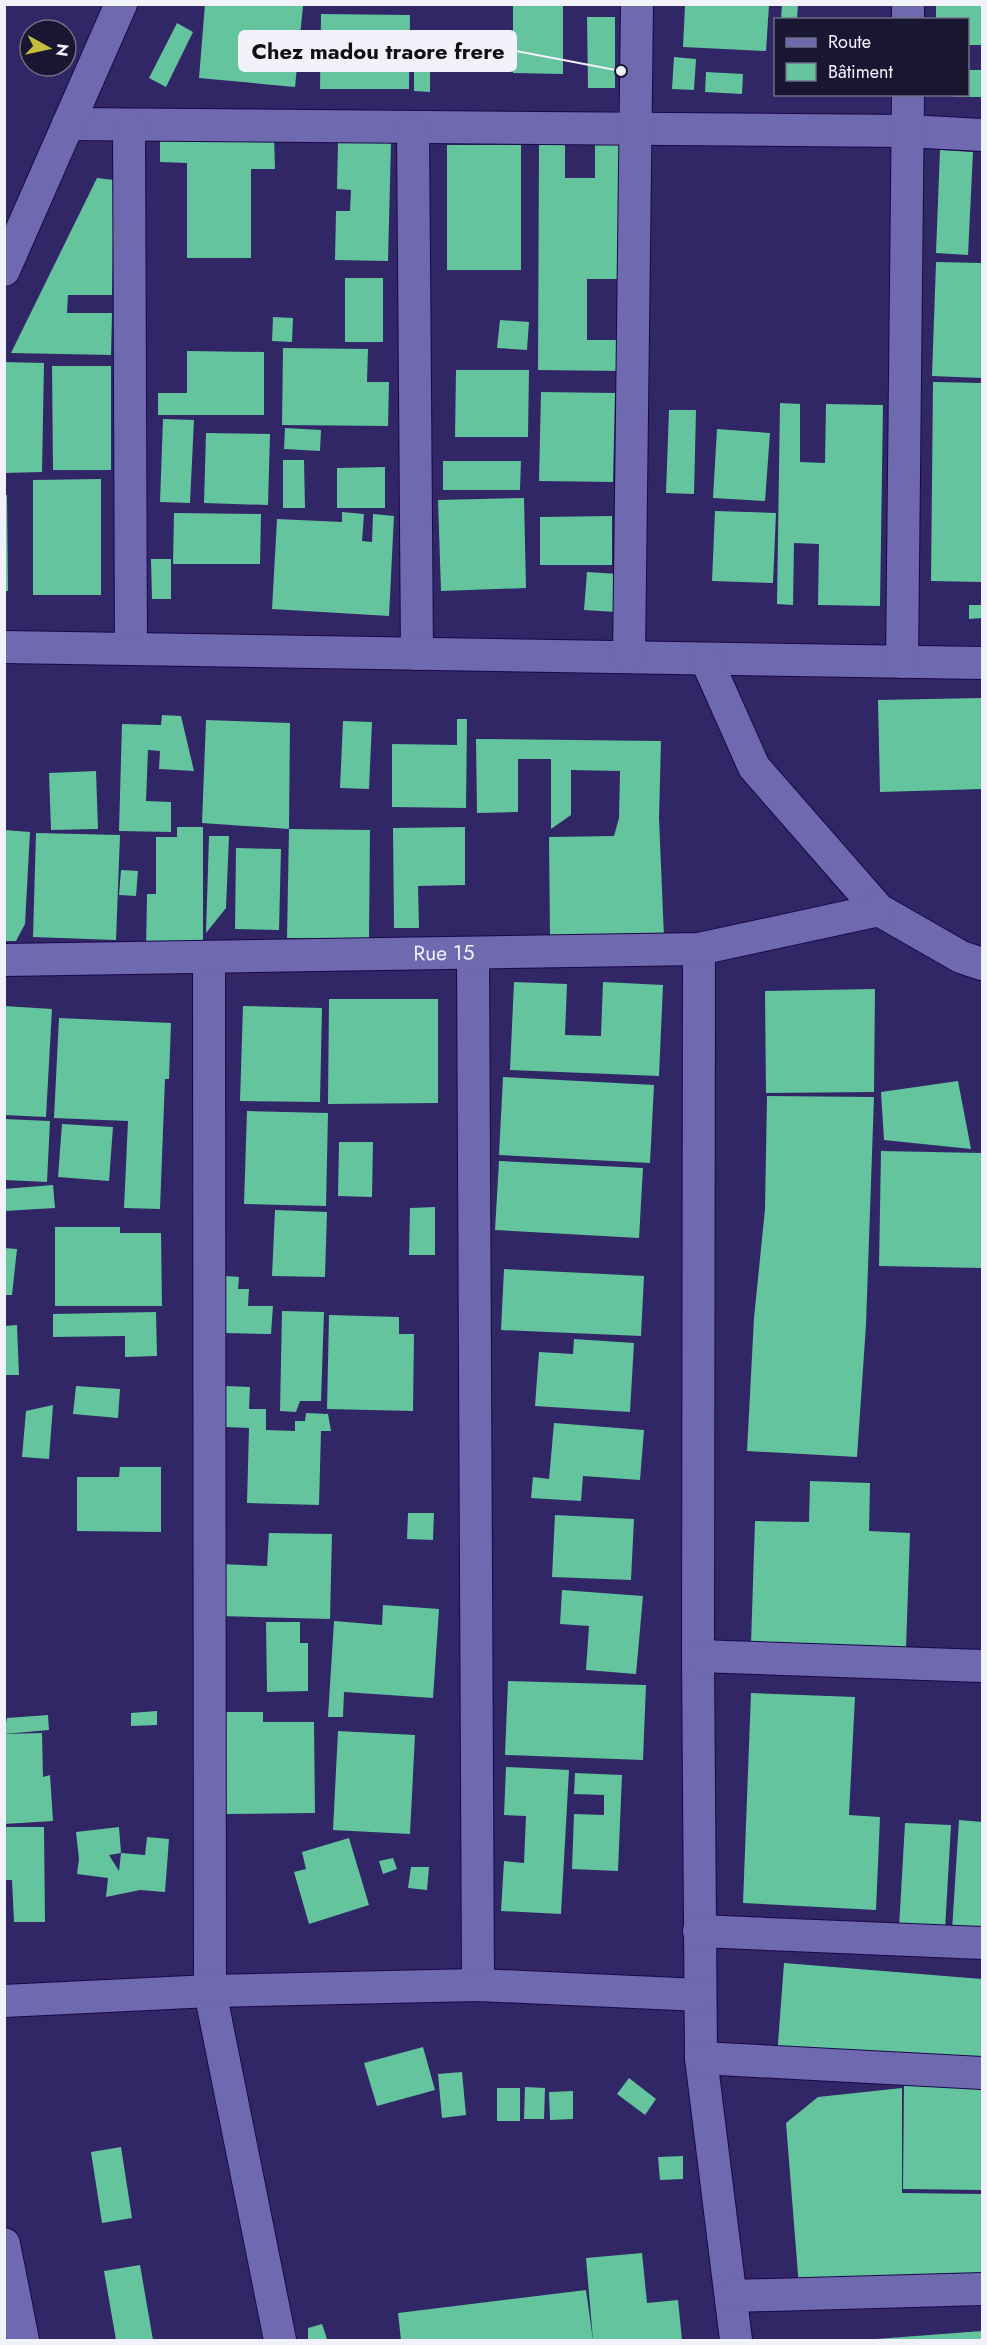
<svg xmlns="http://www.w3.org/2000/svg" width="987" height="2345" font-family="Jost,sans-serif">
<style>
.building{fill:#63c49e}
.lines{fill:none;stroke-linecap:round;stroke-linejoin:round}
.minor-casing{stroke:#1a0949;stroke-width:34}
.minor{stroke:#6f69af;stroke-width:32}
.labels{text-anchor:middle;stroke-width:6;stroke-linejoin:round;paint-order:stroke}
.street-label{font-size:21px;fill:#f1f1f9;stroke:#191632}
.leader{fill:none;stroke:#f1f1f9;stroke-width:2}
.callout-dot{fill:#f1f1f9;stroke:#191632;stroke-width:2}
.callout{fill:#f1f1f9;stroke:#f1f1f9;stroke-width:2}
.callout-label{font-size:22px;text-anchor:middle;font-weight:bold;fill:#111}
</style>
<rect width="100%" height="100%" fill="#312666"/>
<g class="building">
<polygon points="205,4 303,6 295,87 199,78"/>
<polygon points="513,4 563,4 563,74 513,73"/>
<polygon points="782,4 798,4 797,20 781,20"/>
<polygon points="936,4 982,4 982,45 968,45 968,20 936,20"/>
<polygon points="685,5 769,5 766,51 683,47"/>
<polygon points="321,14 410,15 409,89 320,89"/>
<polygon points="587,17 615,17 615,88 588,88"/>
<polygon points="177,23 193,32 166,87 149,78"/>
<polygon points="674,57 696,59 694,90 672,89"/>
<polygon points="414,67 430,67 430,92 414,91"/>
<polygon points="968,70 982,70 982,97 950,97 968,94"/>
<polygon points="706,72 743,74 742,94 705,92"/>
<polygon points="160,135 274,135 275,169 251,169 251,258 187,258 187,163 160,162"/>
<polygon points="338,142 391,143 388,261 335,260 336,211 350,211 351,190 337,189"/>
<polygon points="539,144 565,144 565,178 595,178 595,144 623,144 623,279 587,279 587,340 622,340 622,371 538,370"/>
<rect x="447" y="145" width="74" height="125"/>
<polygon points="940,150 973,152 968,255 936,253"/>
<polygon points="97,178 114,180 112,295 68,295 67,313 112,313 111,355 11,353"/>
<polygon points="936,262 982,263 982,378 932,376"/>
<rect x="345" y="278" width="38" height="64"/>
<polygon points="273,317 293,318 292,342 272,341"/>
<polygon points="500,320 529,322 527,350 497,348"/>
<polygon points="283,348 368,349 367,382 389,382 388,426 282,425"/>
<polygon points="187,351 264,352 264,415 158,415 158,393 187,393"/>
<polygon points="4,362 44,363 42,472 4,473"/>
<polygon points="52,366 111,366 111,470 53,470"/>
<polygon points="456,370 529,370 528,437 455,437"/>
<polygon points="933,382 982,383 982,582 931,581"/>
<polygon points="541,392 615,393 613,482 539,481"/>
<polygon points="780,403 800,404 800,462 825,463 826,404 883,405 880,606 818,605 819,544 794,543 793,605 777,604"/>
<polygon points="669,410 696,410 694,494 666,493"/>
<polygon points="163,419 194,420 190,503 160,502"/>
<polygon points="285,428 321,430 320,451 284,449"/>
<polygon points="717,429 770,433 765,501 713,498"/>
<polygon points="206,433 270,434 268,505 204,503"/>
<polygon points="283,460 304,460 305,508 283,508"/>
<polygon points="443,461 521,461 520,490 443,490"/>
<polygon points="385,467 385,508 337,508 337,468"/>
<polygon points="101,479 101,595 33,595 33,480"/>
<polygon points="4,495 7,495 8,591 4,591"/>
<polygon points="524,498 526,588 441,591 438,500"/>
<polygon points="715,511 776,513 773,583 712,581"/>
<polygon points="342,512 364,514 362,541 372,542 373,514 394,516 389,616 272,609 277,519 342,522"/>
<polygon points="174,513 261,514 260,564 173,564"/>
<polygon points="612,516 612,565 540,565 540,517"/>
<polygon points="151,559 171,559 171,599 152,599"/>
<polygon points="587,572 619,574 616,612 584,610"/>
<polygon points="969,605 982,605 982,618 969,619"/>
<polygon points="982,698 982,789 880,792 878,700"/>
<polygon points="162,715 181,716 194,771 159,769 160,751 148,750 146,801 171,802 171,832 119,831 122,724 161,725"/>
<polygon points="457,719 467,719 466,808 392,807 392,744 457,745"/>
<polygon points="206,720 290,723 289,829 370,830 369,939 287,938 289,829 202,823"/>
<polygon points="343,721 372,722 369,789 340,788"/>
<polygon points="476,739 661,741 659,818 664,937 550,939 549,837 614,836 619,818 620,771 571,770 571,815 551,829 551,759 518,759 518,812 477,813"/>
<polygon points="96,771 98,829 51,830 49,773"/>
<polygon points="177,827 203,827 203,950 146,950 147,894 156,894 156,837 177,837"/>
<polygon points="465,827 465,885 418,886 419,928 394,928 393,828"/>
<polygon points="4,830 30,832 25,924 16,941 4,941"/>
<polygon points="36,833 120,835 116,940 33,937"/>
<polygon points="209,836 229,836 226,908 206,933"/>
<polygon points="236,848 281,849 279,930 235,929"/>
<polygon points="121,870 138,871 136,896 119,895"/>
<polygon points="514,982 567,984 565,1035 601,1036 603,982 663,985 659,1076 510,1070"/>
<polygon points="875,989 874,1092 766,1093 765,991"/>
<polygon points="329,999 438,999 438,1103 328,1104"/>
<polygon points="4,1006 52,1009 46,1117 4,1115"/>
<polygon points="243,1006 322,1008 320,1102 240,1101"/>
<polygon points="59,1018 171,1023 169,1079 165,1079 160,1209 124,1208 128,1121 54,1118"/>
<polygon points="503,1077 654,1085 650,1163 499,1155"/>
<polygon points="958,1081 971,1149 884,1140 881,1092"/>
<polygon points="767,1096 874,1097 866,1325 857,1457 747,1451 754,1318 765,1209"/>
<polygon points="247,1111 328,1113 326,1206 244,1204"/>
<polygon points="4,1119 50,1121 47,1182 4,1180"/>
<polygon points="62,1124 113,1127 109,1181 58,1177"/>
<polygon points="339,1142 373,1142 372,1197 338,1196"/>
<polygon points="881,1151 982,1153 982,1268 879,1266"/>
<polygon points="499,1161 643,1168 639,1238 495,1230"/>
<polygon points="53,1185 55,1208 4,1211 4,1189"/>
<polygon points="435,1207 435,1255 409,1255 410,1208"/>
<polygon points="275,1210 327,1212 325,1277 272,1276"/>
<polygon points="55,1227 120,1227 120,1233 161,1233 162,1306 55,1306"/>
<polygon points="4,1248 17,1249 12,1295 4,1295"/>
<polygon points="504,1269 644,1276 641,1336 501,1330"/>
<polygon points="226,1276 239,1277 238,1289 249,1289 248,1306 273,1306 271,1334 224,1333"/>
<polygon points="282,1311 324,1312 321,1401 300,1401 296,1412 280,1411"/>
<polygon points="156,1312 157,1356 125,1357 125,1336 53,1337 53,1314"/>
<polygon points="329,1315 399,1317 399,1334 414,1334 413,1411 327,1409"/>
<polygon points="17,1325 19,1375 4,1375 4,1326"/>
<polygon points="574,1339 634,1343 630,1412 535,1406 539,1352 573,1354"/>
<polygon points="76,1386 120,1389 118,1418 73,1414"/>
<polygon points="226,1386 250,1387 249,1409 266,1409 266,1430 295,1431 295,1421 305,1421 306,1413 328,1414 331,1431 321,1431 319,1505 247,1503 249,1428 225,1427"/>
<polygon points="53,1405 49,1459 22,1457 26,1411"/>
<polygon points="554,1423 644,1430 640,1480 583,1476 581,1501 531,1498 533,1477 549,1479"/>
<polygon points="120,1467 161,1467 161,1532 77,1531 77,1477 119,1477"/>
<polygon points="810,1481 870,1483 869,1531 910,1533 906,1648 751,1644 755,1521 809,1522"/>
<polygon points="408,1513 434,1513 433,1540 407,1539"/>
<polygon points="555,1515 634,1519 631,1580 552,1577"/>
<polygon points="269,1533 332,1534 330,1619 219,1616 220,1564 267,1566"/>
<polygon points="562,1590 643,1596 636,1674 586,1670 589,1626 560,1624"/>
<polygon points="383,1605 439,1609 433,1698 344,1692 343,1717 328,1717 334,1621 382,1625"/>
<polygon points="266,1622 300,1622 300,1643 308,1643 308,1691 267,1692"/>
<polygon points="508,1681 646,1685 643,1760 505,1755"/>
<polygon points="751,1693 855,1697 849,1815 880,1817 876,1910 743,1903"/>
<polygon points="157,1711 157,1725 131,1726 131,1713"/>
<polygon points="221,1712 263,1712 263,1722 314,1722 315,1813 222,1814"/>
<polygon points="48,1715 49,1730 4,1734 7,1718"/>
<polygon points="338,1731 415,1735 410,1834 333,1830"/>
<polygon points="42,1733 43,1777 50,1775 53,1821 4,1824 4,1734"/>
<polygon points="506,1767 569,1770 561,1914 501,1911 504,1861 524,1863 526,1816 504,1815"/>
<polygon points="575,1773 622,1775 618,1871 572,1869 574,1814 604,1815 604,1795 574,1794"/>
<polygon points="959,1820 982,1822 982,1932 952,1930"/>
<polygon points="905,1823 951,1825 945,1930 899,1928"/>
<polygon points="4,1827 44,1827 45,1922 14,1922 12,1880 4,1880"/>
<polygon points="119,1827 121,1853 109,1855 119,1871 121,1853 145,1855 147,1837 169,1839 165,1892 140,1890 106,1897 108,1878 77,1874 79,1859 76,1832"/>
<polygon points="349,1838 369,1905 309,1924 294,1872 306,1869 302,1852"/>
<polygon points="393,1858 397,1869 383,1874 379,1861"/>
<polygon points="411,1867 429,1867 427,1890 408,1888"/>
<polygon points="784,1963 982,1979 982,2072 777,2057"/>
<polygon points="423,2047 435,2090 377,2106 364,2063"/>
<polygon points="462,2072 466,2115 442,2118 438,2074"/>
<polygon points="629,2078 656,2099 645,2115 617,2094"/>
<polygon points="904,2085 982,2087 982,2190 903,2189"/>
<polygon points="525,2087 545,2088 544,2119 524,2119"/>
<rect x="497" y="2088" width="23" height="33"/>
<polygon points="902,2088 902,2193 982,2194 982,2278 799,2287 786,2123 818,2097"/>
<polygon points="573,2091 573,2119 550,2120 549,2092"/>
<polygon points="121,2147 132,2218 102,2223 91,2152"/>
<polygon points="683,2156 683,2179 660,2180 658,2157"/>
<polygon points="642,2253 647,2303 678,2300 682,2340 593,2340 586,2258"/>
<polygon points="140,2265 153,2340 116,2340 104,2271"/>
<polygon points="586,2290 593,2340 401,2340 398,2313"/>
<polygon points="322,2324 327,2339 308,2340 308,2328"/>
<polygon points="982,2331 982,2340 876,2340 876,2339"/>
</g>
<g class="lines">
<defs>
<g id="minor">
<polyline points="908,20 908,4"/>
<polyline points="68,124 907,131 982,135"/>
<polyline points="129,125 131,649"/>
<polyline points="413,129 417,654"/>
<polyline points="4,270 121,4"/>
<polyline points="4,647 982,663"/>
<polyline points="629,657 637,4"/>
<polyline points="706,659 754,767 879,910 961,957 982,964"/>
<polyline points="902,662 908,94"/>
<polyline points="699,949 698,1656 701,2058 736,2340"/>
<polyline points="473,953 478,1985"/>
<polyline points="209,957 210,1991 280,2340"/>
<path id="s1" d="M 4,960 L 699,949 L 879,910"/>
<polyline points="698,1656 982,1666"/>
<polyline points="699,1931 982,1943"/>
<polyline points="4,2001 210,1991 478,1985 700,1995"/>
<polyline points="701,2058 982,2073"/>
<polyline points="4,2244 23,2340"/>
<polyline points="731,2296 982,2289"/>
</g>
</defs>
<use href="#minor" class="minor-casing"/>
<use href="#minor" class="minor"/>
</g>
<g class="labels">
<g class="street-label">
<text dy="7" stroke="none"><textPath href="#s1" startOffset="440">Rue 15</textPath></text>
</g>
</g>
<path class="leader" d="M621 71L516 51"/>
<circle class="callout-dot" cx="621" cy="71" r="6"/>
<rect class="callout" x="239" y="31" width="277" height="40" rx="6"/>
<g class="callout-label">
<text x="378" y="59">Chez madou traore frere</text>
</g>
<rect width="987" height="2345" fill="none" stroke="#f1f1f9" stroke-width="12"/>
<rect x="774" y="18" width="195" height="78" fill="#191632" stroke="#6f6e82" stroke-width="1.5"/>
<rect x="786" y="38" width="30" height="9" fill="#6f69af" stroke="#6f6e82" stroke-width="1.5"/>
<text x="828" y="48" font-size="18" fill="#f1f1f9">Route</text>
<rect x="786" y="63" width="30" height="18" fill="#63c49e" stroke="#6f6e82" stroke-width="1.5"/>
<text x="828" y="78" font-size="18" fill="#f1f1f9">Bâtiment</text>
<g transform="translate(48 48) rotate(98)"><circle r="28" fill="#191632" stroke="#6f6e82" stroke-width="1.5"/>
<path d="M0-4.5L10 22L0 15L-10 22Z" fill="#c4bd3e"/>
<text y="-9" font-size="16" font-weight="bold" text-anchor="middle" fill="#f1f1f9">N</text>
</g>
</svg>
